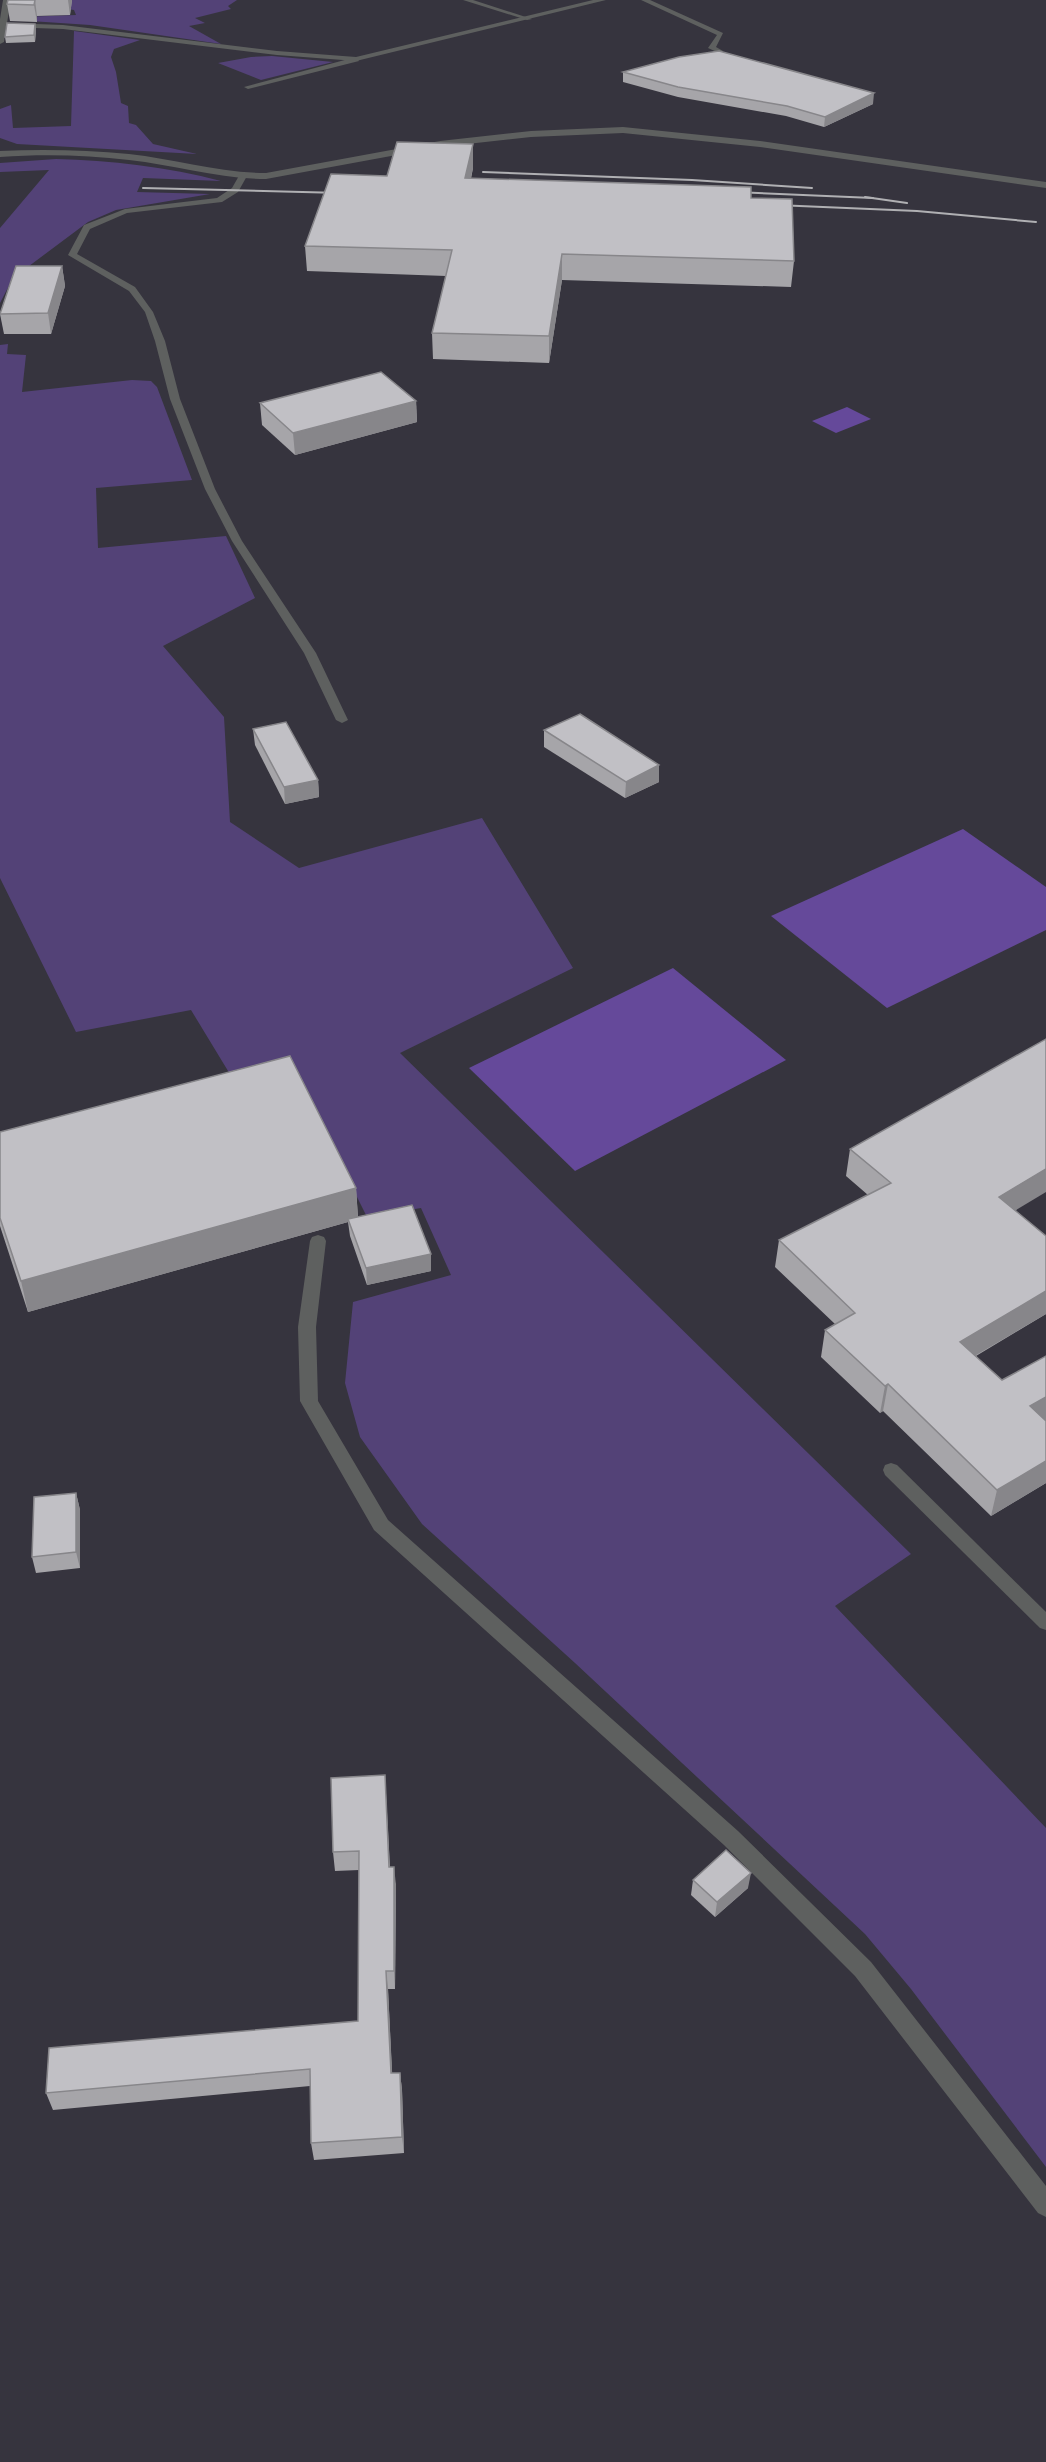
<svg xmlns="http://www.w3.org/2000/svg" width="1046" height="2462" font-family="'Asap Condensed',sans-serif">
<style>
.built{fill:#36343e}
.green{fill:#534277}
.water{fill:#65499a}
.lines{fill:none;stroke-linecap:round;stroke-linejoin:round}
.service{fill:#5e605f;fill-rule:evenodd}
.minor{fill:#5e605f;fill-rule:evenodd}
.rail{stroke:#b0b0b3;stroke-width:2}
.wall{fill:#a6a5a9}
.shaded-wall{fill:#87868a}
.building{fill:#c1c0c5;stroke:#87868a;stroke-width:1.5}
</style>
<rect width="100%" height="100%" fill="#2f2e32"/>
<rect class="built" x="0" y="0" width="1046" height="2462"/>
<g class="green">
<polygon points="68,0 237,0 228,6 231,9 195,18 205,23 189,26 221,44 90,25 30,21 21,17 76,15 74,10 67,9"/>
<polygon points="74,31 140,40 114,49 111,57 116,72 121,103 128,106 129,123 136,125 153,144 197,154 17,144 0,138 0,109 11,105 13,128 71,126"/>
<polygon points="272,56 333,62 261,80 218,63 251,57"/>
<path d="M 56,159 C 110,160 168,167 221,181 L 143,178 L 137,192 L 210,194 L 116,210 L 88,222 L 13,278 L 0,303 L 0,228 L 49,170 L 0,172 L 0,163 Z"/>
<polygon points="8,344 7,354 26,355 22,392 132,380 151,381 157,387 192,480 96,488 98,548 226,536 255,598 163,646 224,717 230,822 299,868 482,818 573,968 400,1053 911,1554 835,1606 1046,1828 1046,2167 911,1989 865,1934 575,1663 422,1524 360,1437 345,1383 353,1302 451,1275 421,1208 367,1217 297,1077 239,1089 191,1010 76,1032 0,878 0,345"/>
</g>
<g class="water">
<polygon points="847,407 871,419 836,433 812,421"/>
<polygon points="963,829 1046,887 1046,930 887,1008 771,916"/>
<polygon points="673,968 786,1060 575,1171 469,1068"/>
</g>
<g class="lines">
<g class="service">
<polygon points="463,0 473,0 532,19 527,20"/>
<polygon points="641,0 650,0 723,33 716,47 723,51 719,53 708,48 717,35"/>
<polygon points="356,57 359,61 248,89 244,87"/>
<polygon points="240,174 247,176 238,192 222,202 127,213 90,229 77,254 135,287 153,312 165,341 180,399 215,489 242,541 316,653 348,720 342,723 336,720 304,653 232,541 205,489 170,399 155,341 145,312 129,291 68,255 84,225 125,209 217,198 232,188"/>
<polygon points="891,1463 897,1465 1046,1612 1046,1630 1040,1628 885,1475 883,1470 885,1465"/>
</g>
<g class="minor">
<polygon points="3,0 11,0 7,23 63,25 277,51 356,57 593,0 606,0 356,61 277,55 63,29 6,27 4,42 0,44 0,19"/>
<path d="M 623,127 L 760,141 L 1046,182 L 1046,188 L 760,147 L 623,133 L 531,137 L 440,147 L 266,179 C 220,179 175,165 129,160 C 87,155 43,154 0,157 L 0,151 C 43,149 87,150 129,154 C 175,159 220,173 266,173 L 440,141 L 531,131 Z"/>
<polygon points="318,1235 324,1237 326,1241 316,1327 318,1401 388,1520 738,1831 871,1962 1046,2186 1046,2217 1038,2213 855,1976 724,1845 374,1530 300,1401 298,1327 310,1241 312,1237"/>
</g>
<g class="rail">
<polyline points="483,172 692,180 812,188"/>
<polyline points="143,188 341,193"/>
<polyline points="735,192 873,198"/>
<polyline points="865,197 907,203"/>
<polyline points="776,205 917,211 1036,222"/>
</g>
</g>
<g class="wall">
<polygon points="8,0 72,0 70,15 37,16 37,22 10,21 7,4"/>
<polygon points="35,24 36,30 35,42 6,43 5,37"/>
<polygon points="623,72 873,104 824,127 786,116 678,97 623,82"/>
<polygon points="473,168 471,179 751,198 794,261 791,287 562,280 549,363 433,359 432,333 446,276 307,271 305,246 387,176"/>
<polygon points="62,266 65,286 51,334 4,334 0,314"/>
<polygon points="416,401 417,422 295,455 262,425 260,403"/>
<polygon points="253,729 318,780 319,797 285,804 255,745"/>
<polygon points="544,730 659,765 659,782 625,798 544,747"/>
<polygon points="0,1132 356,1188 358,1217 431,1271 367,1285 350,1236 348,1222 28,1312 0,1226"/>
<polygon points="850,1149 1015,1211 1046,1314 976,1356 1046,1421 1046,1483 991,1516 883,1411 880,1413 821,1357 825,1330 835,1324 775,1267 779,1240 868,1195 846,1176"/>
<polygon points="76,1493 80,1510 80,1568 36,1573 32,1557"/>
<polygon points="385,1775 390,1867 396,1885 395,1989 388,1989 392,2073 400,2073 402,2090 404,2153 314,2160 311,2143 310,2086 53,2110 46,2093 358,2021 359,1870 335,1871 333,1852"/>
<polygon points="693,1880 748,1888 715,1917 691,1895"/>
</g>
<g class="shaded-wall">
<polygon points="35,0 37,16 37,22 34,5"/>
<polygon points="68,0 72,0 70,15"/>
<polygon points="35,24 36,30 35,42 34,35"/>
<polygon points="874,93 873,104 824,127 825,117"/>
<polygon points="473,144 473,168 465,203 465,178"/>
<polygon points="562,254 562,280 549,363 549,336"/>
<polygon points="62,266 65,286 51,334 48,313"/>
<polygon points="416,401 417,422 295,455 293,433"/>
<polygon points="659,765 659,782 625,798 626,782"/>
<polygon points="318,780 319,797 285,804 284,787"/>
<polygon points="1046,1169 1046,1192 993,1224 999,1197"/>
<polygon points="356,1188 358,1219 348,1219 348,1222 28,1312 21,1281"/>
<polygon points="431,1254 431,1271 367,1285 366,1268"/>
<polygon points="1046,1291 1046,1314 954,1368 960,1342"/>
<polygon points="888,1384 883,1411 880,1413 885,1386"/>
<polygon points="1046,1397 1046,1420 1023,1433 1030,1406"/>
<polygon points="1046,1461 1046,1483 991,1516 997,1490"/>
<polygon points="76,1493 80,1510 80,1568 76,1552"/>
<polygon points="394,1867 396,1885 395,1989 394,1971"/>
<polygon points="751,1873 748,1888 715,1917 717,1902"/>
<polygon points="386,1971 388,1989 393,2090 391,2073"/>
<polygon points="400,2073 402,2090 404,2153 402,2137"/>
</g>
<g class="building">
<polygon points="8,0 35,0 34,5 7,4"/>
<polygon points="7,23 35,24 34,35 5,37"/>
<polygon points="719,51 874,93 825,117 787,106 678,87 623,72 679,57"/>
<polygon points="397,142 473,144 465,178 751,187 751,198 792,199 794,261 562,254 549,336 432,333 452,250 305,246 331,174 387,176"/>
<polygon points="16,266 62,266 48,313 0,314"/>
<polygon points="381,372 416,401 293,433 260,403"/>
<polygon points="580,714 659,765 626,782 544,730"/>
<polygon points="286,722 318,780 284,787 253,729"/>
<polygon points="1046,1039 1046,1169 999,1197 1046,1236 1046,1291 960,1342 1002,1380 1046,1356 1046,1397 1030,1406 1046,1421 1046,1461 997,1490 888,1384 885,1386 825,1330 855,1313 779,1240 891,1183 850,1149"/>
<polygon points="290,1056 356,1188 21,1281 0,1218 0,1132"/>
<polygon points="412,1205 431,1254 366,1268 348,1219"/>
<polygon points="76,1493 76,1552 32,1557 34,1497"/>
<polygon points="385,1775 389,1867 394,1867 394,1971 386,1971 391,2073 400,2073 402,2137 311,2143 310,2069 46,2093 49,2048 358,2021 359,1851 333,1852 331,1778"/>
<polygon points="726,1850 751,1873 717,1902 693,1880"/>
</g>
</svg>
